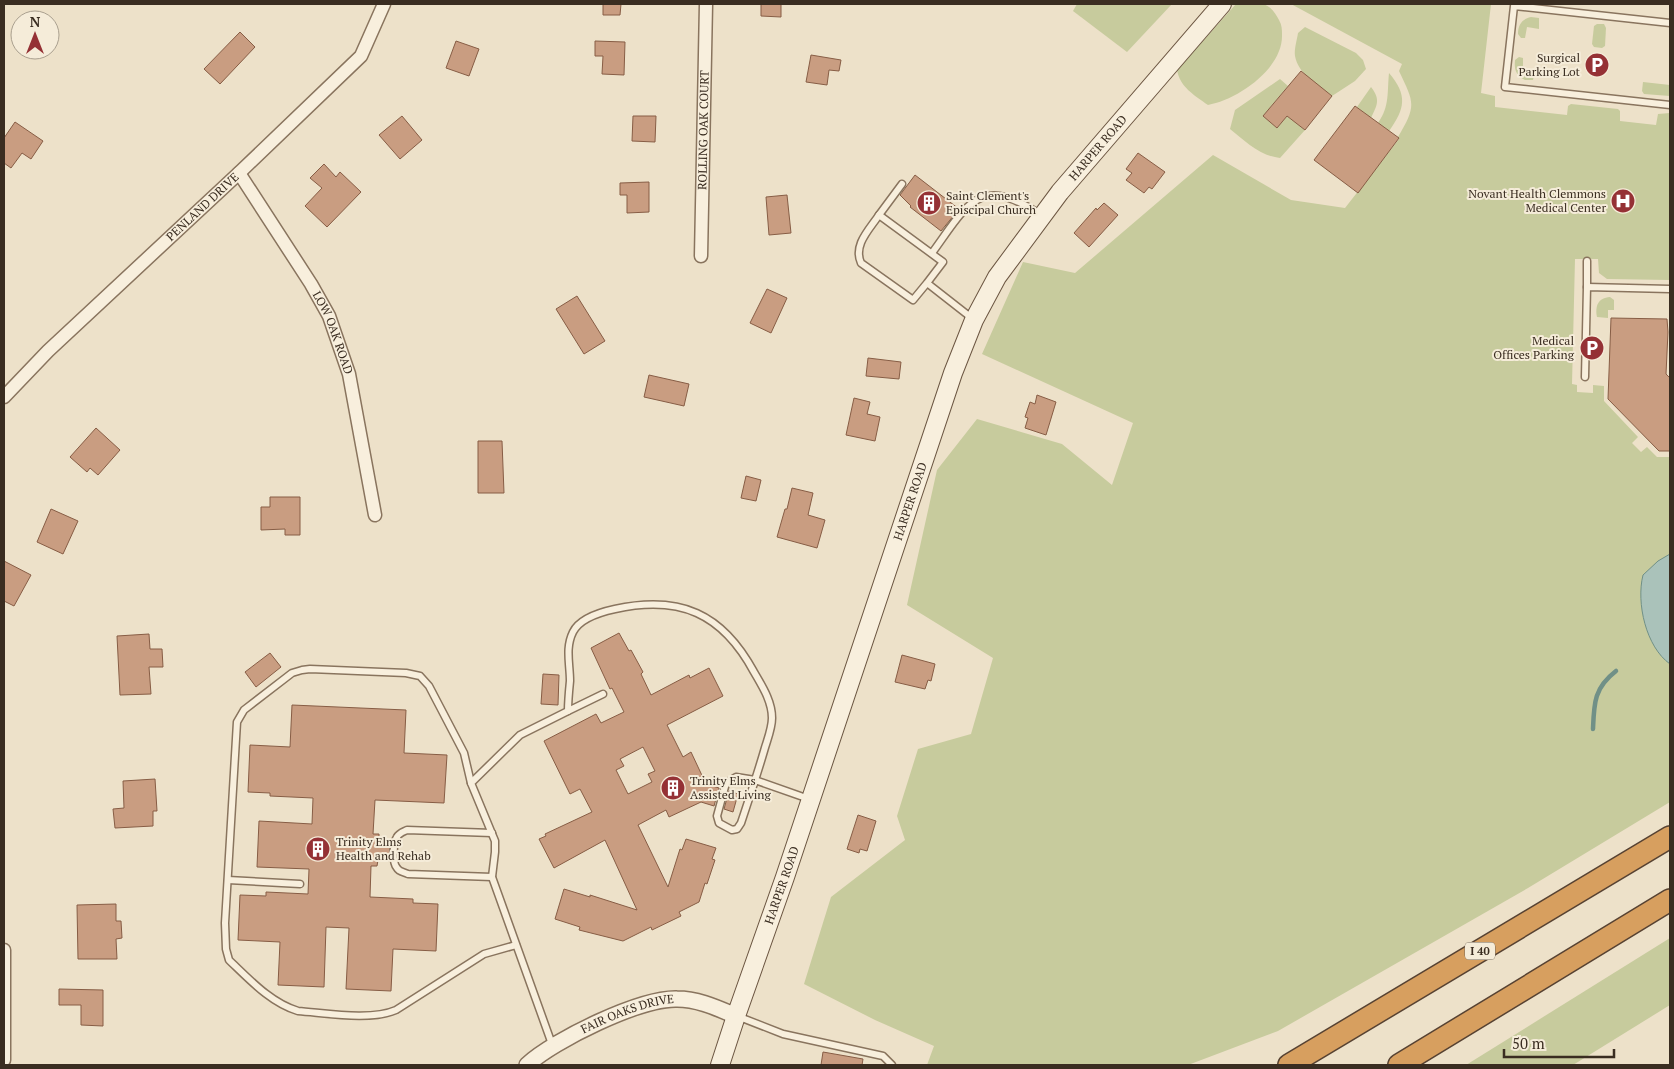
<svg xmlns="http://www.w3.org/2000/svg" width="1674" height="1069" font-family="'PT Serif',serif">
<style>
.green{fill:#c7cb9d}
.water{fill:#aac2ba;stroke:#709087}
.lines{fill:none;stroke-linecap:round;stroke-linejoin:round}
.stream{stroke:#709087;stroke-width:4.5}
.building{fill:#c99d81;stroke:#875d45;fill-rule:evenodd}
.service-casing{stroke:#89745e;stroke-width:9}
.minor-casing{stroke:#89745e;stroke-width:15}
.tertiary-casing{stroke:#89745e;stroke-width:18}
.secondary-casing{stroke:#6b5541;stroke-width:20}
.motorway-casing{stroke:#574232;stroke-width:24}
.service{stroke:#f8efdd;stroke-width:6}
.minor{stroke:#f8efdd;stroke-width:12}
.tertiary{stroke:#f8efdd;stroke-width:15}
.secondary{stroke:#f8efdd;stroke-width:18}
.motorway{stroke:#d79f5f;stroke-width:21}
.labels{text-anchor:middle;stroke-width:4;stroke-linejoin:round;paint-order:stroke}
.shield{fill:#f5ecd9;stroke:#726658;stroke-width:1}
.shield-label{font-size:11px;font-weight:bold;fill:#3a2d21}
.poi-label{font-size:12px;fill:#3a2d21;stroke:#f5ecd9;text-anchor:end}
.street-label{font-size:12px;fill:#3a2d21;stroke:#f5ecd9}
</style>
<rect width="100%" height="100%" fill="#ede1c9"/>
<g class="green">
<polygon points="1077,4 1172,4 1127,52 1073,11"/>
<path d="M 1236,4 C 1244,4 1256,1 1263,4 C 1271,6 1276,14 1279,20 C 1282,25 1282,30 1282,35 C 1283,69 1237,100 1208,105 C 1194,95 1180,87 1177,70 Z"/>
<path d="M 1291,4 L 1503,4 L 1491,4 L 1481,93 L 1495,96 L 1495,107 L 1567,115 L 1568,106 L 1571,104 L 1618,109 L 1620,111 L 1620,121 L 1656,125 L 1658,114 L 1670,113 L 1670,280 L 1607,279 L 1599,273 L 1598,259 L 1575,259 L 1572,384 L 1577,385 L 1577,392 L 1593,393 L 1593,385 L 1604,386 L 1604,401 L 1638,437 L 1632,443 L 1641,452 L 1647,447 L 1657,457 L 1670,457 L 1670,802 L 1528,888 L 1278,1031 L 1188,1065 L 927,1065 L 934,1046 L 875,1020 L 804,984 L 831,897 L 905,840 L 897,816 L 918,749 L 971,734 L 993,658 L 907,605 L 937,470 L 977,419 L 1062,444 L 1112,485 L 1133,423 L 982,354 L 1023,262 L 1075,273 L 1213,155 L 1291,200 L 1345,208 L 1399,139 L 1398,137 C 1417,105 1414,103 1399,71 L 1402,64 Z"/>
<path d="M 1531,17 L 1539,18 L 1539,29 L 1527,27 L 1525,38 L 1521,38 L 1518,34 C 1518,25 1522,19 1531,17 Z"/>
<polygon points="1597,24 1604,24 1606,28 1605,46 1602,48 1594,47 1592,44 1594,26"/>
<path d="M 1305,27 L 1356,53 L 1363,60 L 1366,69 L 1355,81 L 1332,96 C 1319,86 1298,74 1295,56 C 1294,49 1297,40 1298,33 Z"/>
<path d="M 1519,57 L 1523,58 L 1523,69 L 1535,70 L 1533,80 L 1525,80 C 1516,75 1514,70 1515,60 Z"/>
<path d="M 1389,73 C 1408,95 1405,109 1389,131 L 1378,123 C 1390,106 1387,92 1389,73 Z"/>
<path d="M 1280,79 L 1288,86 L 1263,116 L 1277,128 L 1287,116 L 1305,130 L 1280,158 C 1260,156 1245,141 1230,129 L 1235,110 Z"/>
<polygon points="1643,82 1670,85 1670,96 1644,94 1642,91"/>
<path d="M 1371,87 C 1381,100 1377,105 1371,118 L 1357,107 Z"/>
<path d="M 1610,297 L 1614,300 L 1614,310 L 1608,310 L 1608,318 L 1597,317 C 1595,306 1598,298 1610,297 Z"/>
<polygon points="1670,938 1670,1005 1573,1065 1466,1065"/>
</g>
<path class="water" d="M 1670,554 L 1670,664 C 1646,647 1636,603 1643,575 L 1658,561 Z"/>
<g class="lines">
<path class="stream" d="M 1593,729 C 1594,703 1594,688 1616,671"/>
</g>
<g class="building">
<polygon points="603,4 621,4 620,15 603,15"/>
<polygon points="761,4 781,4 781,17 761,16"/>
<polygon points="240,32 255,47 220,84 204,69"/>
<polygon points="456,41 479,49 469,76 446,68"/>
<polygon points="595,41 625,42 624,75 602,74 603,56 595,56"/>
<polygon points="811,55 841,60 839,71 829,70 827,85 806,82"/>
<polygon points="1301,71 1332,96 1305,130 1287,116 1277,128 1263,116"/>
<polygon points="1355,106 1399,138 1358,193 1314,160"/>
<polygon points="402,116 422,140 400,159 379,135"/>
<polygon points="633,116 656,116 655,142 632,141"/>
<polygon points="15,122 43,141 31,159 22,153 11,168 4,163 4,138"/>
<polygon points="1138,153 1165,172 1152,189 1149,187 1144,193 1126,180 1132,173 1126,169"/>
<polygon points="324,164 336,177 340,172 361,192 327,227 305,206 322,188 310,178"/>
<polygon points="915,175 959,209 941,231 910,207 911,206 900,195"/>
<polygon points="649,182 649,212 627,213 627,195 620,195 620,183"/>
<polygon points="787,195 791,233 769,235 766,197"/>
<polygon points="1104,203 1118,215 1089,247 1074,233 1096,208 1097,210"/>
<polygon points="767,289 787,298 771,333 750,323"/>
<polygon points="577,296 605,341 584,354 556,309"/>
<polygon points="1611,318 1667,319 1668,332 1666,374 1670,378 1670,451 1659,451 1608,399"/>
<polygon points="868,358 901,362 899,379 866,376"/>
<polygon points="649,375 689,384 684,406 644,397"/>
<polygon points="1037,395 1056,402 1046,435 1025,428 1028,418 1025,417 1030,402 1035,404"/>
<polygon points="854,398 870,402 867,414 880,417 875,441 846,435"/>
<polygon points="96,428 120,450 98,475 90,468 87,472 70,457"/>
<polygon points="478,441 502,441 504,493 478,493"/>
<polygon points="746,476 761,480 756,501 741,498"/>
<polygon points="792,488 813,493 808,515 825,520 817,548 777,537 785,509 787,509"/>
<polygon points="270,497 300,497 300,535 285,535 285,529 261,530 261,507 270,507"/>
<polygon points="51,509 78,521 63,554 37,542"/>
<polygon points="4,561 31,575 14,606 4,601"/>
<path d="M 619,633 L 629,651 L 631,650 L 643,672 L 641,674 L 651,695 L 689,675 L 690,678 L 709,668 L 723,696 L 667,725 L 683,757 L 691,752 L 706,784 L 719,788 L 714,806 L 701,802 L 669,817 L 666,810 L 638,825 L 668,887 L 680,849 L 682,850 L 686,839 L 716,848 L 712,859 L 715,860 L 707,884 L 705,883 L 699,902 L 679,912 L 681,916 L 652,930 L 651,927 L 623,941 L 579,930 L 580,927 L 555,919 L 564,889 L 590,897 L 590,895 L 637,910 L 605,840 L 554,868 L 539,839 L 546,836 L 545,834 L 592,812 L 580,789 L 570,794 L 544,741 L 596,714 L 601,723 L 624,712 L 612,688 L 610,689 L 591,648 ZM 643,747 L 655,771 L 648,774 L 652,782 L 628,794 L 616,770 L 624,766 L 620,759 Z"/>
<polygon points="149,634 150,649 162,649 163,667 149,667 151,694 120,695 117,636"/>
<polygon points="270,653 281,667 256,687 245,672"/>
<polygon points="902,655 935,664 931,681 928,680 925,689 895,682"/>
<polygon points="543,674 559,675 558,705 541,704"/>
<polygon points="292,705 406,710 404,753 447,755 444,803 375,800 373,834 379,834 379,839 391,840 389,861 378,860 377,866 371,866 370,897 413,899 413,903 438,904 436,951 393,949 391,991 346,989 349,928 326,927 324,987 278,985 280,942 238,940 240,895 266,896 266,892 308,894 309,869 257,867 259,821 312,824 313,798 270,796 270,793 248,792 250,745 290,747"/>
<polygon points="155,779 157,811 153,811 153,826 115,828 113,809 124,808 123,781"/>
<polygon points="729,791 738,794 733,812 724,809"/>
<polygon points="858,815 876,821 867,851 860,849 859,853 847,849"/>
<polygon points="116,904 116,921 121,921 122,938 116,939 117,959 78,959 77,905"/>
<polygon points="59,989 103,990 103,1026 81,1025 81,1005 59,1005"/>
<polygon points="823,1052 863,1059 862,1065 821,1065"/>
</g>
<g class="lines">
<defs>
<g id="service">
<polyline points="1670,23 1514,6 1505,87 1670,105"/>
<polyline points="879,215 902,184"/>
<path d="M 932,253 C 967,205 979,173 1041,215"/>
<path d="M 927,283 L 943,262 L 879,215 C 869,230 853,245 861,263 L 913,300 L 927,283 L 973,319"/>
<polyline points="1587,287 1587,261"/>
<polyline points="1585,377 1587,287 1670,289"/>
<polyline points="568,711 603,694"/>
<path d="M 471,783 L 464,753 L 429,686 L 420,676 L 406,673 L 310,669 L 302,670 L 292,673 L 244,710 L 237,722 L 225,923 L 226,949 L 229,960 C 250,980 271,1003 298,1011 C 326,1013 371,1021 396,1010 L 484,954 L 516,945"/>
<path d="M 492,833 L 407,830 C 403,832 399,833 397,837 C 393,843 392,863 397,868 C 399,872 404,872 408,874 L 492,877"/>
<polyline points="228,880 300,884"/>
<polyline points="737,1016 783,1034 883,1056 892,1065"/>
<path d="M 553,1047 L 492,877 L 495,852 L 495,841 L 471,783 L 520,735 L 568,711 C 568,701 569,691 570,681 C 570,664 565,648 573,632 C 580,618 601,612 615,609 C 680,595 722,613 754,672 C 762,686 772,701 772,718 C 772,729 767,740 764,751 C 757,775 749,799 741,823 L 737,829 L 732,830 L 719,823 L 717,816 L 726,783 L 736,777 L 755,780 L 809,799"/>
</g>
<g id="minor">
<path id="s1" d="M 239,173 L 311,284 L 329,316 L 349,374 L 375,515"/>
<path id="s2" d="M 701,256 L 706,4"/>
<path id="s3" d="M 4,397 L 48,351 L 239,173 L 361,56 L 384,4"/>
<polyline points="4,950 4,1060"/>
</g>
<g id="tertiary">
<path id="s4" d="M 527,1065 C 554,1040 640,998 677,999 C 698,999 717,1008 736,1016"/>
</g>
<g id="secondary">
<path id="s5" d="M 720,1065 L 736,1016 L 785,877 L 953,373 L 974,320 L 997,277 L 1060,192 L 1222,4"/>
</g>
<g id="motorway">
<polyline points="1289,1065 1670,837"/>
<polyline points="1399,1065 1670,900"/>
</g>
</defs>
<use href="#service" class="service-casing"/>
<use href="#minor" class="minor-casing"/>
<use href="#tertiary" class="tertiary-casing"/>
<use href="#secondary" class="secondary-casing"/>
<use href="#motorway" class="motorway-casing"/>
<use href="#service" class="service"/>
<use href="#minor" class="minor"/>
<use href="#tertiary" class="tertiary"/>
<use href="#secondary" class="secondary"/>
<use href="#motorway" class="motorway"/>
</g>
<defs>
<symbol id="parking-disc" viewBox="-11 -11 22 22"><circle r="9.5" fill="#953135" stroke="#f5ecd9"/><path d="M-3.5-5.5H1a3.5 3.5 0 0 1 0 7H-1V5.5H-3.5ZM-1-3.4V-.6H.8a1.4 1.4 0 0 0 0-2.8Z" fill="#fff"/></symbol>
<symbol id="hospital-disc" viewBox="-11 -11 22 22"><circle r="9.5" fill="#953135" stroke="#f5ecd9"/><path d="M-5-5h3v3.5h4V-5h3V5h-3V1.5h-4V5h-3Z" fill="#fff"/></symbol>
<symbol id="building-disc" viewBox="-11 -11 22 22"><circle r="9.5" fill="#953135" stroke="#f5ecd9"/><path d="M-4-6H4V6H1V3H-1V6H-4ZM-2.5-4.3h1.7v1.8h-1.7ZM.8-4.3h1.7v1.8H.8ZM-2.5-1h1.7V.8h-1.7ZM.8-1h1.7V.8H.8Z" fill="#fff"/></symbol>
</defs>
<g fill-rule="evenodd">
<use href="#parking-disc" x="1583" y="51" width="28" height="28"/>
<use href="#hospital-disc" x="1609" y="187" width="28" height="28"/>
<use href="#building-disc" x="915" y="189" width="28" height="28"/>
<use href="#parking-disc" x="1578" y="334" width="28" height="28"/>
<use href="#building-disc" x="659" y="774" width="28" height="28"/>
<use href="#building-disc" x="304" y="835" width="28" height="28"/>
</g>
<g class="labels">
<rect class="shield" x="1465" y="942.5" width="30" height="17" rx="4"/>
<g class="shield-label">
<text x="1480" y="955">I 40</text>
</g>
<g class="poi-label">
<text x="1580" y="62">Surgical<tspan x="1580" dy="14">Parking Lot</tspan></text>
<text x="1606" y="198">Novant Health Clemmons<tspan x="1606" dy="14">Medical Center</tspan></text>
<text x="946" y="200" text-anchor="start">Saint Clement's<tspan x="946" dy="14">Episcipal Church</tspan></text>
<text x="1574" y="345">Medical<tspan x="1574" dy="14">Offices Parking</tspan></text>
<text x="690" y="785" text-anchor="start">Trinity Elms<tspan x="690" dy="14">Assisted Living</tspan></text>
<text x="336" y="846" text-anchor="start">Trinity Elms<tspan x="336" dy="14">Health and Rehab</tspan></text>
</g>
<g class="street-label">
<text dy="4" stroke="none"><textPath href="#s2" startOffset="126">ROLLING OAK COURT</textPath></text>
<text dy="4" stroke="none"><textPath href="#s5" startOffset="1000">HARPER ROAD</textPath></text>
<text dy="4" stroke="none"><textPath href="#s3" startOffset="275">PENLAND DRIVE</textPath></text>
<text dy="4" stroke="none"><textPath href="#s1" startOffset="186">LOW OAK ROAD</textPath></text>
<text dy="4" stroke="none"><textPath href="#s5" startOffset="595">HARPER ROAD</textPath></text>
<text dy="4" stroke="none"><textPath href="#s5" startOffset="190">HARPER ROAD</textPath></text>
<text dy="4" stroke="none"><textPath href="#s4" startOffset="114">FAIR OAKS DRIVE</textPath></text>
</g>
</g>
<rect width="1674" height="1069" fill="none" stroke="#3a2d21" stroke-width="10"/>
<g transform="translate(35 35)"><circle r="24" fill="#f5ecd9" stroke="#aaa08f"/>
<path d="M0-4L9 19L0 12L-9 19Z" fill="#953135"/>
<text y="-8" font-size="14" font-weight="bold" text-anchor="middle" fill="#3a2d21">N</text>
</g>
<path d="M1504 1049v8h110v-8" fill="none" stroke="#3a2d21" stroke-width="2.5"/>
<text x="1512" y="1049" font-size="15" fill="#3a2d21" stroke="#f5ecd9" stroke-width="4" paint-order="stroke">50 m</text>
</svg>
